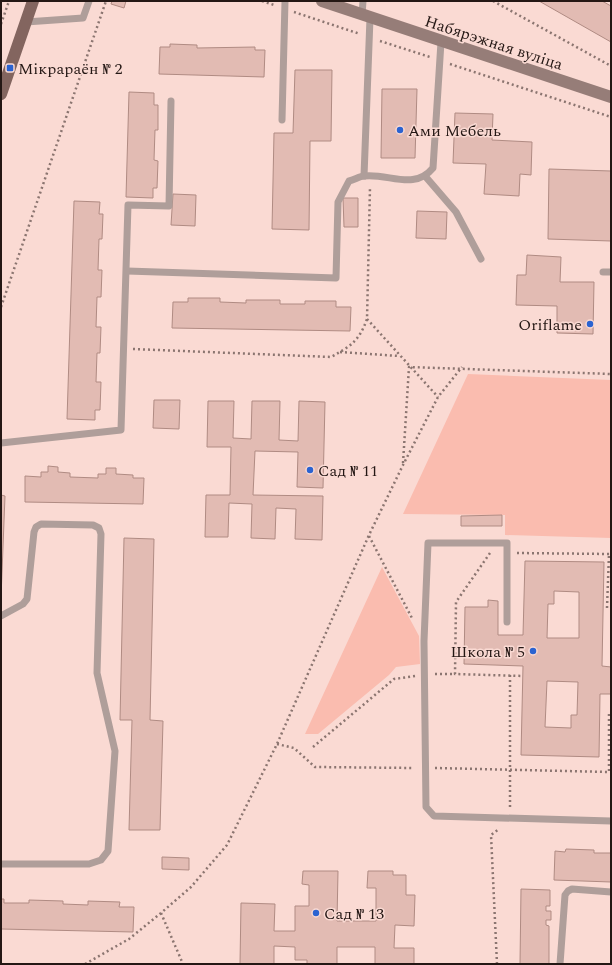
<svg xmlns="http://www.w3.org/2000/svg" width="612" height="965" font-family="Spectral,serif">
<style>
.green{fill:#fabcaf}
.building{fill:#e2bbb3;stroke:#b08b83;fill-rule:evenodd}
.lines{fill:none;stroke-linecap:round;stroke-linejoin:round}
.path{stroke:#8b7570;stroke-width:2.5;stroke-dasharray:2 3;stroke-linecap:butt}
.lane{stroke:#af9e9a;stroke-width:7}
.secondary{stroke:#967d78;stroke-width:12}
.primary{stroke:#83655f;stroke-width:12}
.poi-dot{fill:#2b63d1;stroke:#fadad3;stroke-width:1.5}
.labels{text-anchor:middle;stroke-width:3;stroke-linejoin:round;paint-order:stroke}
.street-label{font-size:16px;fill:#241714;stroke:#fadad3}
.poi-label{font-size:16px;fill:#241714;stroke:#fadad3;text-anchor:start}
</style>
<rect width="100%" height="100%" fill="#fadad3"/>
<g class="green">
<polygon points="468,374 611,380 611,538 505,535 505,515 403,514"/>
<polygon points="382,567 419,636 420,664 396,667 389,675 318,734 305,734"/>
</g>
<g class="building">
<polygon points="112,1 126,1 124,8 111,4"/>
<polygon points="539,1 602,1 611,6 611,42"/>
<polygon points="170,44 197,45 197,48 255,47 255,50 265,50 264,77 159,74 160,47 170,47"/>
<polygon points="295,70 332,70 331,141 310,141 309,230 272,229 274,133 293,133"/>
<polygon points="382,89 417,89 415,158 381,158"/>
<polygon points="129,92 154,93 154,105 158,105 158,130 155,130 154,160 158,161 157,188 153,188 153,198 126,197"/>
<polygon points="455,113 493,114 492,140 532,142 531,175 520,174 519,196 484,194 486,164 453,163"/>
<polygon points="549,169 611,171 611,241 548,239"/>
<polygon points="173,194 196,195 195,226 171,225"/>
<polygon points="343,198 358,198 358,227 344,227"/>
<polygon points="74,201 100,202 99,214 103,214 102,239 99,239 98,270 102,270 101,297 97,297 96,327 101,327 100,353 97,353 96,382 101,382 100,410 95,410 95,420 67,419"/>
<polygon points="417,211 447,212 446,239 416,238"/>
<polygon points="527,255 561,257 560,282 594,282 593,334 557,333 557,306 516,305 517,275 526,275"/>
<polygon points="188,298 220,298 220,302 246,303 246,300 280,300 280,304 305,304 305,301 336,301 336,307 351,307 350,331 172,328 173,302 188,302"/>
<polygon points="154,400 180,400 179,429 153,428"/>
<polygon points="208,401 234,401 233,438 251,439 252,401 280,401 279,440 298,441 299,401 325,402 323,488 297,487 298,452 255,451 253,495 323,496 322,540 295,539 296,509 276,508 275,539 251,538 252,504 229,503 228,537 205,537 206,495 230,495 231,447 207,447"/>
<polygon points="48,466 58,467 58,472 70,473 70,477 98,478 98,474 106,474 106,468 116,468 116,474 133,475 133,478 144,478 143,504 25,502 25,476 41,477 41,472 48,472"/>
<polygon points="1,495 5,496 1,598"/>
<polygon points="502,515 502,526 461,526 461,516"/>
<polygon points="124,538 154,539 150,720 163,721 160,830 129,830 132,720 120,720"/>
<path d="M 525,561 L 604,562 L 602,666 L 611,667 L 611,694 L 600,694 L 599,757 L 521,755 L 523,666 L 464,664 L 465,607 L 488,607 L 488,600 L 498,601 L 498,635 L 523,635 ZM 554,591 L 579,592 L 579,638 L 547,638 L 548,604 L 554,604 ZM 547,681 L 578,682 L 577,715 L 571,715 L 571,728 L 545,727 Z"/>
<polygon points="566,849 594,850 594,853 611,853 611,882 554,880 555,851 565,852"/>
<polygon points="162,857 189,858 189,870 162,869"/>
<polygon points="303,871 338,871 337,921 376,921 376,888 367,888 368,871 393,871 393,875 406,875 406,895 415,895 414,926 395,925 394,948 414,948 414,964 375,964 375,947 337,947 337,964 307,964 307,960 295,960 295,947 274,946 274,964 240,964 241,903 275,904 274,931 295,931 295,906 309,906 309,885 302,884"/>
<polygon points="521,889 550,890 550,906 546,906 546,911 551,911 551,920 546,920 546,925 549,926 549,964 520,964"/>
<polygon points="1,899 4,899 4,903 29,903 29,900 63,901 63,904 88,905 88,901 120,902 119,907 134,907 133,932 1,929"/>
</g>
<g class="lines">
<g class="path">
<polyline points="262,1 274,5"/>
<polyline points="493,1 611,66"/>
<polyline points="294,12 360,34"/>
<polyline points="1,24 9,1"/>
<polyline points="380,41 430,57"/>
<polyline points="450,64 611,117"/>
<polyline points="1,307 106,1"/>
<polyline points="367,319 438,397"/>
<path d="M 133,349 L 331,357 C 351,346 359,341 367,319 L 370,187"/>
<polyline points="340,352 399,356"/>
<polyline points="403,463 409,367 611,374"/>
<polyline points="369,536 413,620"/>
<polyline points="490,553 456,602 455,674 523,676"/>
<polyline points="517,553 609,554"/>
<polyline points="607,608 609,554 611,554"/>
<polyline points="435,674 455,674"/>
<polyline points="510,675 510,807"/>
<polyline points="277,744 294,748 315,767 414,768"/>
<polyline points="313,747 394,679 415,676"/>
<polyline points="435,768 609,772 609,714"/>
<polyline points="161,913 183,964"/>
<polyline points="85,964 129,939 161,913 191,887 227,845 277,744 369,535 403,465 438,397 462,367"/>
<polyline points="497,964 491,835 499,829"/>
</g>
<g class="lane">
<polyline points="362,15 363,1"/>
<polyline points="26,22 83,18 89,1"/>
<polyline points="282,120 285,1"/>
<polyline points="364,176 370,18"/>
<polyline points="425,176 456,212 481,259"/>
<path d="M 127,271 L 336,278 L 338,202 L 349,181 C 354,180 360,176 364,176 C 389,173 414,191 433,168 L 441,42"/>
<polyline points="603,272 611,272"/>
<polyline points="1,443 121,430 128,205 169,206 171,101"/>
<polyline points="1,616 23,604 27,599 34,532 36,527 41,524 93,525 99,528 101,534 97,673 115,751 108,851 101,860 89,864 1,864"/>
<polyline points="507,622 507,543 428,543 424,641 426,807 434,816 611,821"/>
<polyline points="560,964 565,895 568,891 572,889 611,892"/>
</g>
<polyline class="secondary" points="322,1 611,97"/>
<polyline class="primary" points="1,94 33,1"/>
</g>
<g class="poi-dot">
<rect x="6" y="64" width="8" height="8" rx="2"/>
<circle cx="400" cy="130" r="4"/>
<circle cx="590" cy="324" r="4"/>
<circle cx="310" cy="470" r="4"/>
<circle cx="533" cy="651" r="4"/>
<circle cx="316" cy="913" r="4"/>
</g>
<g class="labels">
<g class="street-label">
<text transform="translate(494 42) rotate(18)" y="6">Набярэжная вуліца</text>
</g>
<g class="poi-label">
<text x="18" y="74">Мікрараён № 2</text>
<text x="408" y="136">Ами Мебель</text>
<text x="582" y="330" text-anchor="end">Oriflame</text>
<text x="318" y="476">Сад № 11</text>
<text x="525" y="657" text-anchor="end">Школа № 5</text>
<text x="324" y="919">Сад № 13</text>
</g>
</g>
<rect width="612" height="965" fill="none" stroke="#241714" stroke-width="4"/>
</svg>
